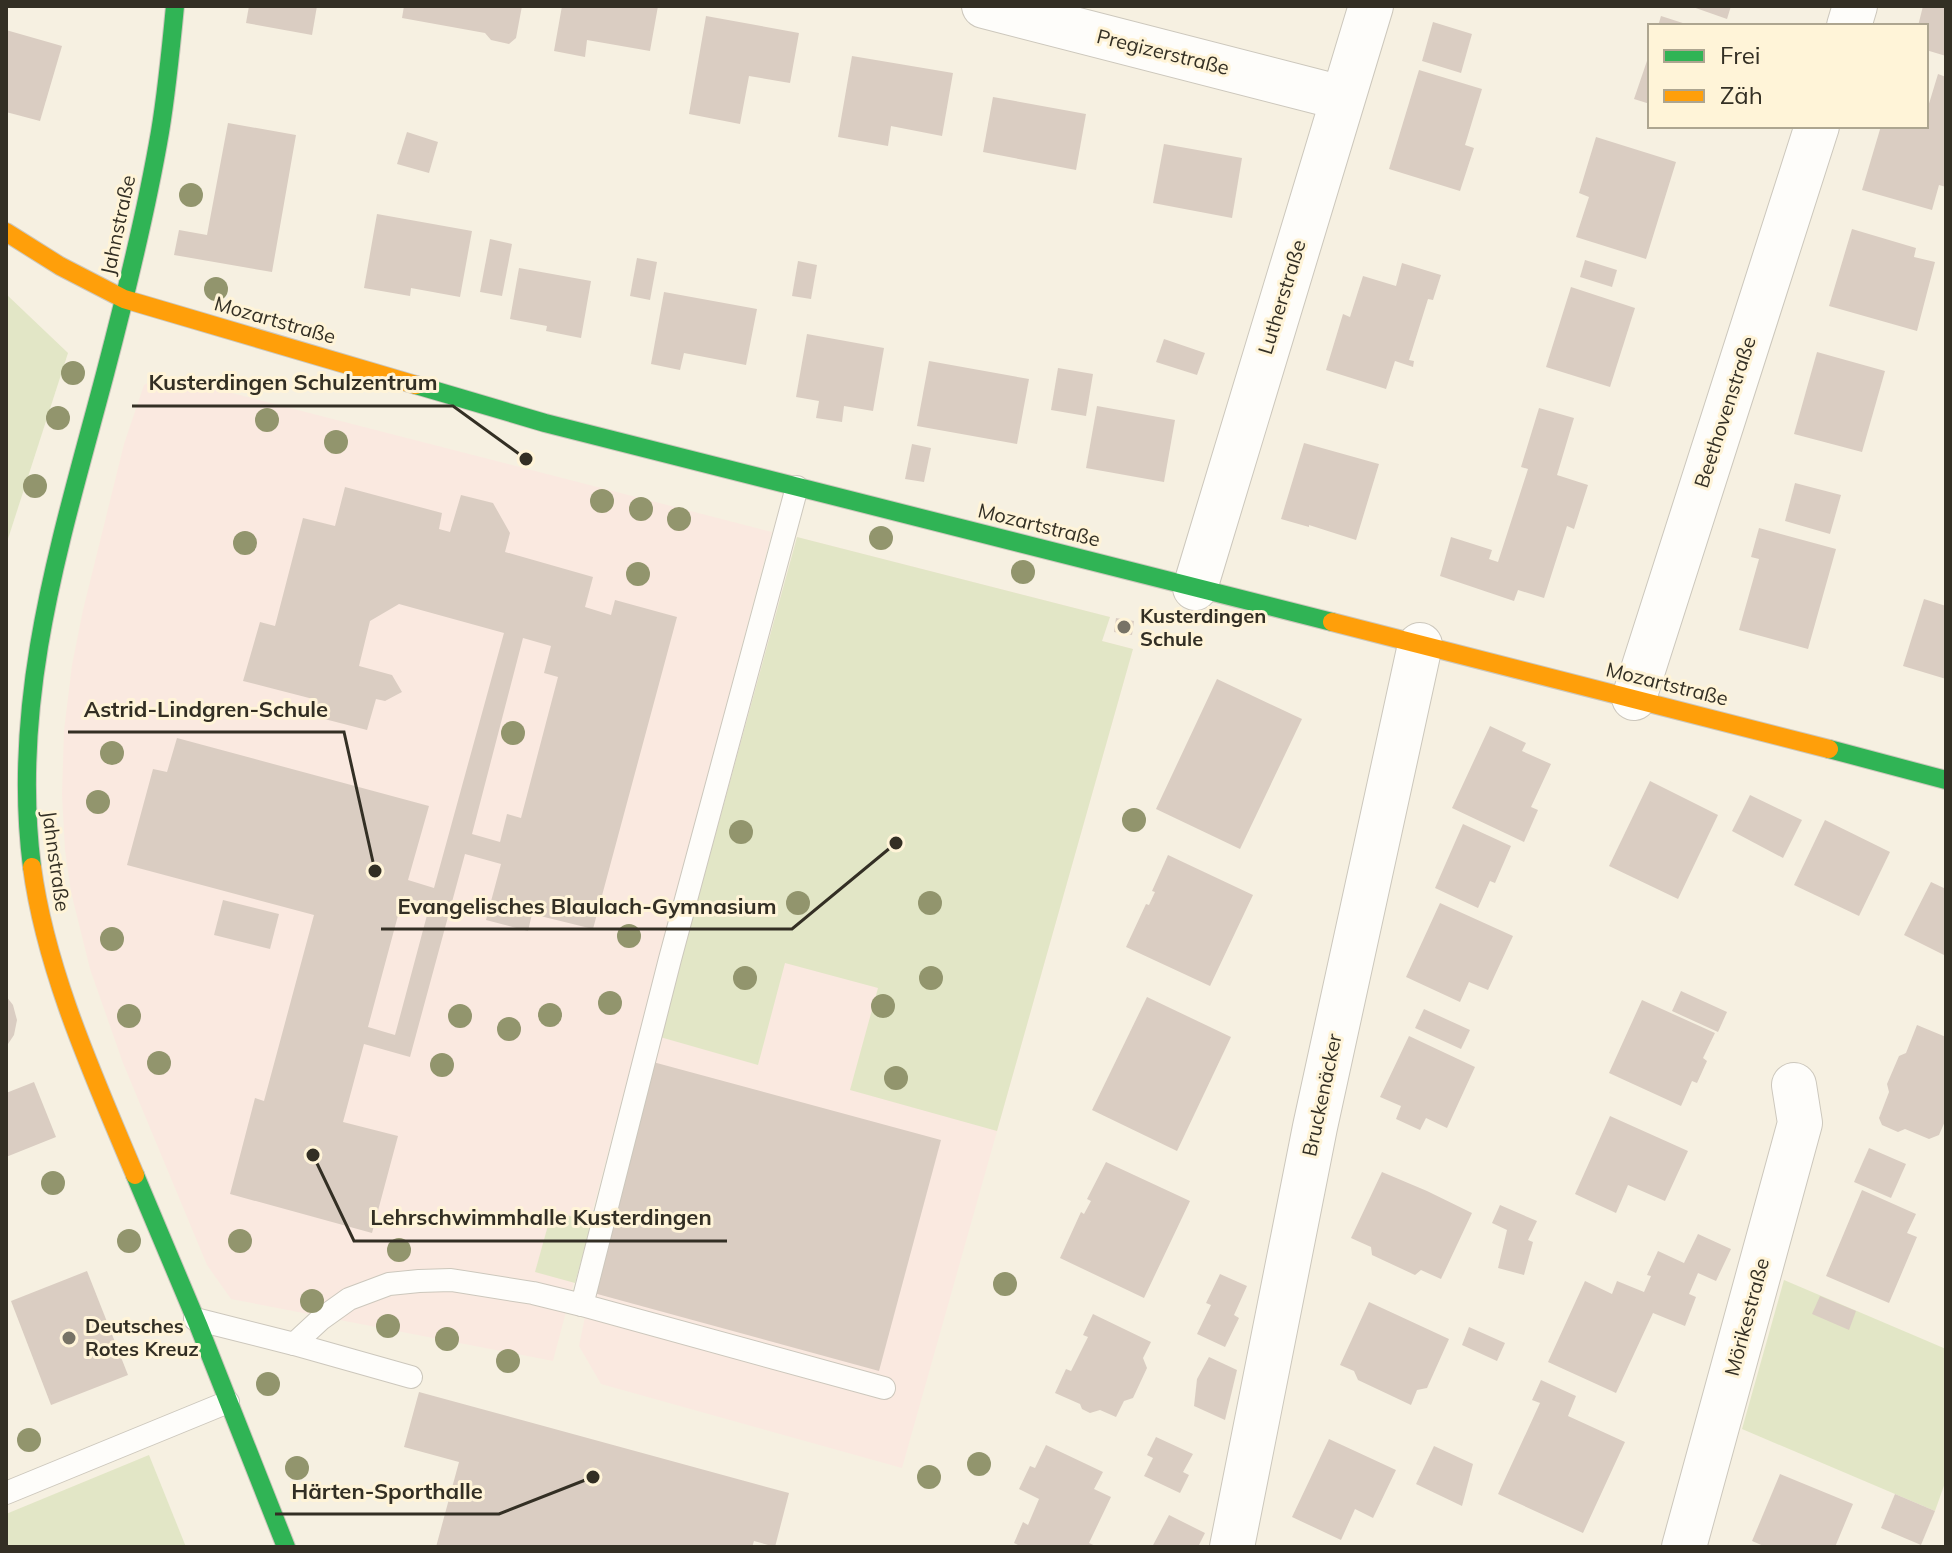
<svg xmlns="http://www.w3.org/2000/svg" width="1952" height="1553" font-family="Mulish,sans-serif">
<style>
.education{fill:#fae9e0}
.green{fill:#e2e6c6}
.building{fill:#dacdc2;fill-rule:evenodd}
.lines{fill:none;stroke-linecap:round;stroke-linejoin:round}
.lane-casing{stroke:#ccc7bc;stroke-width:24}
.street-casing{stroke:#ccc7bc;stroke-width:46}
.fast-casing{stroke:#ccc7bc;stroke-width:20}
.slow-casing{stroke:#ccc7bc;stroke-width:20}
.lane{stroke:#fefdfa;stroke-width:22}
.street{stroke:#fefdfa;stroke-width:44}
.fast{stroke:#30b455;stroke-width:18}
.slow{stroke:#ff9f0a;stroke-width:18}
.tree{fill:#92956d}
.poi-dot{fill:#777366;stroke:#fff4d8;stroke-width:3}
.labels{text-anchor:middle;stroke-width:6;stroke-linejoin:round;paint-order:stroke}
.street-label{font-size:20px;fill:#332f24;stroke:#fff4d8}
.poi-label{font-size:20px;font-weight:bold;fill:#332f24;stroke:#fff4d8;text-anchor:start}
.leader{fill:none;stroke:#332f24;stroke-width:3}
.callout-dot{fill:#332f24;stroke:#fff4d8;stroke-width:3}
.callout-label{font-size:22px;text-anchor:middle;font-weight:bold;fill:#332f24;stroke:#fff4d8;stroke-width:6;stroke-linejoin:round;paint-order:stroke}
</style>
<rect width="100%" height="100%" fill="#f6f0e1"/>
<g class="education">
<polygon points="162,375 772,532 553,1361 231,1299 207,1265 123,1063 90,969 71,892 65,850 62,794 64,730 72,665 83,610 124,444 144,385"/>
<polygon points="797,537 1110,617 1102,641 1133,649 902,1468 601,1384 579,1346 590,1292"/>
</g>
<g class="green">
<polygon points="6,294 68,353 6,545"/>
<polygon points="797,537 1110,617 1102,641 1133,649 997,1131 850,1090 878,988 785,963 758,1065 660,1037"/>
<polygon points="552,1211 592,1222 575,1283 535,1272"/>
<polygon points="1784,1280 1946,1349 1946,1480 1935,1511 1742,1429"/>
<polygon points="149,1455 186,1547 6,1547 6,1514"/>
</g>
<g class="building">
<polygon points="249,6 317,6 312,35 246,23"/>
<polygon points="404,6 522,6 516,38 509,44 491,40 485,33 402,18"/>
<polygon points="562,6 658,6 650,51 587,40 585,57 554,51"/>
<polygon points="1690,6 1731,6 1727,19"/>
<polygon points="1923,6 1946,6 1946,56 1926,50 1926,26 1918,26"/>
<polygon points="706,16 799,33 790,83 749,76 740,124 689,114"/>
<polygon points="1661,16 1689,25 1689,26 1658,26"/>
<polygon points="1433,22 1472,34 1461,73 1422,61"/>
<polygon points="6,30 62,46 40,121 6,112"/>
<polygon points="1650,52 1650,104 1634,99"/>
<polygon points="852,56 953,73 942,136 891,126 888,146 838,137"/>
<polygon points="1419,70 1482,89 1465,145 1474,148 1460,191 1389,169"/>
<polygon points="1938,74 1946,77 1946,187 1939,185 1932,210 1862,190 1881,126 1926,126 1926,106 1928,107"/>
<polygon points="993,97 1086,114 1076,170 983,152"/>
<polygon points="228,123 296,135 272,272 174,255 179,230 207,235"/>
<polygon points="407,132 438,142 429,173 397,164"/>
<polygon points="1596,137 1676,162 1646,259 1576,237 1589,197 1579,193"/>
<polygon points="1164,144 1242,158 1232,218 1153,203"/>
<polygon points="377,214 472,231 460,297 411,288 410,296 364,288"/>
<polygon points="1852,229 1916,248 1914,257 1935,262 1917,331 1829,306"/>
<polygon points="490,239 512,244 502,296 480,292"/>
<polygon points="637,258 657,262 650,300 630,296"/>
<polygon points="1585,260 1617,270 1612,287 1580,277"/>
<polygon points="798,261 817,265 811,299 792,296"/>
<polygon points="1402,263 1441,275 1433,300 1428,299 1409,360 1414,361 1413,367 1395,361 1386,389 1326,370 1343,314 1350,317 1363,276 1396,286"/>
<polygon points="519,268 591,281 581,338 546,331 547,326 510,319"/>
<polygon points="1571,287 1635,308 1610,387 1546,367"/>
<polygon points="664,292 757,309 746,365 684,353 680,370 651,364"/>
<polygon points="807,334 884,348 873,411 844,406 842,422 816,418 819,401 796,397"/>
<polygon points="1164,339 1205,353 1197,375 1156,362"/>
<polygon points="1817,352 1885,371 1862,452 1794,434"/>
<polygon points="929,361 1029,379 1017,444 917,426"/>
<polygon points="1058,368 1093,374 1086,416 1051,410"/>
<polygon points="1097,406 1175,420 1164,482 1086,468"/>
<polygon points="1539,408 1574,418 1557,475 1588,485 1574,529 1567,526 1544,598 1518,590 1514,601 1440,576 1451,537 1492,550 1489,559 1498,562 1528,469 1521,467"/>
<polygon points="1304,443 1379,464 1356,540 1309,525 1309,527 1281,519"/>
<polygon points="912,444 931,448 924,482 905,479"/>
<polygon points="1795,483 1841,495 1830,534 1785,521"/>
<path d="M 345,487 L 442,513 L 439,529 L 450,532 L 461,495 L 493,503 L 510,533 L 505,552 L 593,577 L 585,607 L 611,615 L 615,600 L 677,617 L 593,929 L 532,914 L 528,931 L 486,920 L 501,864 L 465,854 L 410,1057 L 364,1044 L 343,1122 L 398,1136 L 372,1233 L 230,1194 L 255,1098 L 264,1101 L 314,915 L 127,865 L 153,769 L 167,772 L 177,738 L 429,806 L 408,880 L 434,888 L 504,633 L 399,604 L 370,621 L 359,666 L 392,675 L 402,692 L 385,701 L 376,699 L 367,730 L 309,715 L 313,699 L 243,681 L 260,622 L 275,626 L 303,518 L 335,526 ZM 523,638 L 551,646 L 544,673 L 558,677 L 521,818 L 507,814 L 500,842 L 472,834 ZM 403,897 L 430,904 L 395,1035 L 368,1027 Z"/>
<polygon points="1759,528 1836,549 1808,649 1739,630 1759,559 1751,557"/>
<polygon points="1924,599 1946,606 1946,679 1903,666"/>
<polygon points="1116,618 1134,621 1132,635 1114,632"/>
<polygon points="1217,679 1302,719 1240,849 1156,809"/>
<polygon points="1490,726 1526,743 1522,751 1551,764 1531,807 1538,810 1524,842 1452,808"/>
<polygon points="1650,781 1718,815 1678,899 1609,866"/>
<polygon points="1750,795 1802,820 1783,858 1732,831"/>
<polygon points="1825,820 1890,852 1859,916 1794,885"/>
<polygon points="1463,824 1511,846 1495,883 1490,881 1478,908 1435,888"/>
<polygon points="1168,855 1253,895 1210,986 1126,947 1146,904 1149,905 1155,892 1152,891"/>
<polygon points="1931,882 1946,889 1946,956 1904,935"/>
<polygon points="223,900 279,914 270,949 214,935"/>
<polygon points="1440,903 1513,936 1488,990 1469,982 1460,1002 1406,977"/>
<polygon points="1681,991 1727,1012 1718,1032 1672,1011"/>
<polygon points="6,996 13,1005 17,1020 14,1035 6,1047"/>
<polygon points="1147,997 1231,1037 1177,1151 1092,1110"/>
<polygon points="1642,1000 1715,1033 1703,1058 1707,1061 1697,1083 1692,1081 1681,1106 1609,1073"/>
<polygon points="1424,1009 1470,1030 1461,1049 1415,1028"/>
<polygon points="1917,1025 1946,1037 1946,1119 1939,1135 1929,1139 1905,1129 1898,1132 1882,1125 1879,1118 1889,1092 1887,1084 1899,1056 1906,1053"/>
<polygon points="1409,1036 1475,1067 1447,1128 1426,1118 1420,1130 1396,1119 1401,1106 1380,1097"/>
<polygon points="653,1062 941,1140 879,1371 590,1292"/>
<polygon points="34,1082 56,1137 6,1157 6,1093"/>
<polygon points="1610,1116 1688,1151 1665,1201 1628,1185 1616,1213 1575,1194"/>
<polygon points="1869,1148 1906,1164 1891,1198 1854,1182"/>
<polygon points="1106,1162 1190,1201 1144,1298 1060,1258 1081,1212 1084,1214 1091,1201 1087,1199"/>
<polygon points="1382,1172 1427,1191 1472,1213 1441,1279 1421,1270 1415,1275 1372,1255 1371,1247 1351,1238"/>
<polygon points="1862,1190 1916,1214 1907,1233 1917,1237 1889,1303 1826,1276"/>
<polygon points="1500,1205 1537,1221 1528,1240 1533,1242 1524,1275 1498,1268 1507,1230 1492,1223"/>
<polygon points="1698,1234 1731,1249 1716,1281 1698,1273 1689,1294 1696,1297 1685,1326 1653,1313 1616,1393 1548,1362 1585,1281 1612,1294 1617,1281 1644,1292 1651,1276 1647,1275 1658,1251 1684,1263"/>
<polygon points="87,1271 128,1375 51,1405 11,1301"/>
<polygon points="1220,1274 1247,1286 1234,1315 1239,1318 1225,1347 1197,1334 1211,1305 1206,1303"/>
<polygon points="1820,1296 1856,1311 1849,1330 1812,1314"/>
<polygon points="1369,1302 1449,1339 1427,1388 1417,1390 1411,1405 1358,1380 1354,1371 1340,1365"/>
<polygon points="1093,1314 1151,1342 1143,1358 1147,1368 1133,1398 1124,1401 1116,1417 1100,1410 1090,1413 1082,1409 1080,1404 1055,1393 1066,1369 1071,1371 1088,1337 1083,1335"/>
<polygon points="1469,1327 1505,1343 1497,1361 1462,1345"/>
<polygon points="1209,1357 1237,1370 1225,1420 1194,1406 1197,1379"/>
<polygon points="1541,1380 1576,1396 1568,1416 1625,1442 1583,1533 1498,1494 1540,1403 1532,1400"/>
<polygon points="419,1392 789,1493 775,1547 754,1541 752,1547 436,1547 459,1462 404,1447"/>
<polygon points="1156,1437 1193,1454 1183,1472 1189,1475 1180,1493 1144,1476 1153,1458 1147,1455"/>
<polygon points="1329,1439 1396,1470 1373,1518 1355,1509 1341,1540 1292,1517"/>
<polygon points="1046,1445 1103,1472 1094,1489 1111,1497 1089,1543 1098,1547 1022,1547 1014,1543 1023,1522 1028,1525 1039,1499 1019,1489 1030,1466 1035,1468"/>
<polygon points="1434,1446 1473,1464 1462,1506 1416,1484"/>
<polygon points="1780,1474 1853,1504 1835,1547 1766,1547 1752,1541"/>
<polygon points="1895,1494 1935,1511 1921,1545 1881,1528"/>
<polygon points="1169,1515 1205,1533 1198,1547 1152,1547"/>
</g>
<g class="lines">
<defs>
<g id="lane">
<polyline points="582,1305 670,959 797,487"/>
<polyline points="195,1319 294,1344 321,1319 349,1299 389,1284 419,1281 451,1280 533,1293 582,1305 884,1388"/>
<polyline points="294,1344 411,1377"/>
<polyline points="6,1493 228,1402"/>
</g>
<g id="street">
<polyline points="984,6 1342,98"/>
<polyline points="1849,26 1855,6"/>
<polyline points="1195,588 1371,6"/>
<polyline points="1634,698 1817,126"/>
<polyline points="1232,1547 1315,1127 1420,645"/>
<polyline points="1684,1547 1800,1123 1794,1085"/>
</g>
<g id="fast">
<polyline points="416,385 545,423 1332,622"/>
<polyline points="1829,749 1946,780"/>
<path d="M 32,867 C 10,696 62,537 105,374 C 126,294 146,214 160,132 C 167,90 171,48 175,6"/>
<polyline points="135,1175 199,1327 286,1547"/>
</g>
<g id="slow">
<polyline points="6,232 60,266 124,299 416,385"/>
<polyline points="1332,622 1829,749"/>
<path d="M 32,867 C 46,972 94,1077 135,1175"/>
</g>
</defs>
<use href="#lane" class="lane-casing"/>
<use href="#street" class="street-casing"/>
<use href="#fast" class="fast-casing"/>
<use href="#slow" class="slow-casing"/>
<use href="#lane" class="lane"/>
<use href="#street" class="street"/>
<use href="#fast" class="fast"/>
<use href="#slow" class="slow"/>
</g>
<g class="tree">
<circle cx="191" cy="195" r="12"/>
<circle cx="216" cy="289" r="12"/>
<circle cx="73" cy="373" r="12"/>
<circle cx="58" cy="418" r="12"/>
<circle cx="267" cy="420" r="12"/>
<circle cx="336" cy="442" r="12"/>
<circle cx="35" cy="486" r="12"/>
<circle cx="602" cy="501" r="12"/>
<circle cx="641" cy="509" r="12"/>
<circle cx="679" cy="519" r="12"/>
<circle cx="881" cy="538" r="12"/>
<circle cx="245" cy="543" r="12"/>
<circle cx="1023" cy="572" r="12"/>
<circle cx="638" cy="574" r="12"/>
<circle cx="513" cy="733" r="12"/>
<circle cx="112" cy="753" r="12"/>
<circle cx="98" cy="802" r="12"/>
<circle cx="1134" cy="820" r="12"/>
<circle cx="741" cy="832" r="12"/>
<circle cx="798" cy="903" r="12"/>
<circle cx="930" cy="903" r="12"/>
<circle cx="629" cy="936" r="12"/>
<circle cx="112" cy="939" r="12"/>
<circle cx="745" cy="978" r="12"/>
<circle cx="931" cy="978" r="12"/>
<circle cx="610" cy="1003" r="12"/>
<circle cx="883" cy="1006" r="12"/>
<circle cx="550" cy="1015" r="12"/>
<circle cx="129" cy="1016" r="12"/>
<circle cx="460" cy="1016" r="12"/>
<circle cx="509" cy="1029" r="12"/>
<circle cx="159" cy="1063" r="12"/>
<circle cx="442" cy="1065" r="12"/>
<circle cx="896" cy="1078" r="12"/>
<circle cx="53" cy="1183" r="12"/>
<circle cx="129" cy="1241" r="12"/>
<circle cx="240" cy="1241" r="12"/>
<circle cx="399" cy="1250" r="12"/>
<circle cx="1005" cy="1284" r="12"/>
<circle cx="312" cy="1301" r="12"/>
<circle cx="388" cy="1326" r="12"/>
<circle cx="447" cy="1339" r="12"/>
<circle cx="508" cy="1361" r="12"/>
<circle cx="268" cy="1384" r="12"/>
<circle cx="29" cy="1440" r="12"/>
<circle cx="979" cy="1464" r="12"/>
<circle cx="297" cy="1468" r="12"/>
<circle cx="929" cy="1477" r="12"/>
</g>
<g class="poi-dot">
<circle cx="1124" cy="627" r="8"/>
<circle cx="69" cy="1338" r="8"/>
</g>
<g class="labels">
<g class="street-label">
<text transform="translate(1163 52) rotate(14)" y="7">Pregizerstraße</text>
<text transform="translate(118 225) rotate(-78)" y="7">Jahnstraße</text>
<text transform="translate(1282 297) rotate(-73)" y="7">Lutherstraße</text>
<text transform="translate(275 320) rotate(16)" y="7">Mozartstraße</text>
<text transform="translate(1725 412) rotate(-72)" y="7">Beethovenstraße</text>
<text transform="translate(1039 525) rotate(14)" y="7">Mozartstraße</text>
<text transform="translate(1667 684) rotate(14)" y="7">Mozartstraße</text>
<text transform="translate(56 861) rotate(82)" y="7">Jahnstraße</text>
<text transform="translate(1322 1095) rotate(-78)" y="7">Bruckenäcker</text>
<text transform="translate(1747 1317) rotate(-75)" y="7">Mörikestraße</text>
</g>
<g class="poi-label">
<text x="1140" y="623">Kusterdingen<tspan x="1140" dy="23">Schule</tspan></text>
<text x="85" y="1333">Deutsches<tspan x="85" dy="23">Rotes Kreuz</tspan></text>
</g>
</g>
<path class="leader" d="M526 459L453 406H132M375 871L344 732H68M896 843L792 929H381M313 1155L354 1241H727M593 1477L499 1514H275"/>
<g class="callout-dot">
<circle cx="526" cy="459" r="8"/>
<circle cx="375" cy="871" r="8"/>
<circle cx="896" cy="843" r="8"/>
<circle cx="313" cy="1155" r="8"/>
<circle cx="593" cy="1477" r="8"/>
</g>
<g class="callout-label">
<text x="293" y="390">Kusterdingen Schulzentrum</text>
<text x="206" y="717">Astrid-Lindgren-Schule</text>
<text x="587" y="914">Evangelisches Blaulach-Gymnasium</text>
<text x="541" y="1225">Lehrschwimmhalle Kusterdingen</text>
<text x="387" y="1499">Härten-Sporthalle</text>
</g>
<rect width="1952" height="1553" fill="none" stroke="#332f24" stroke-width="16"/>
<rect x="1648" y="24" width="280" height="104" fill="#fff4d8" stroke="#ada590" stroke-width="2"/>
<rect x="1664" y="50" width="40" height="12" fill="#30b455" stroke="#ada590" stroke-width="2"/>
<text x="1720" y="64" font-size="24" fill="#332f24">Frei</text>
<rect x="1664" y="90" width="40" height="12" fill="#ff9f0a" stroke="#ada590" stroke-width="2"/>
<text x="1720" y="104" font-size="24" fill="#332f24">Zäh</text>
</svg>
